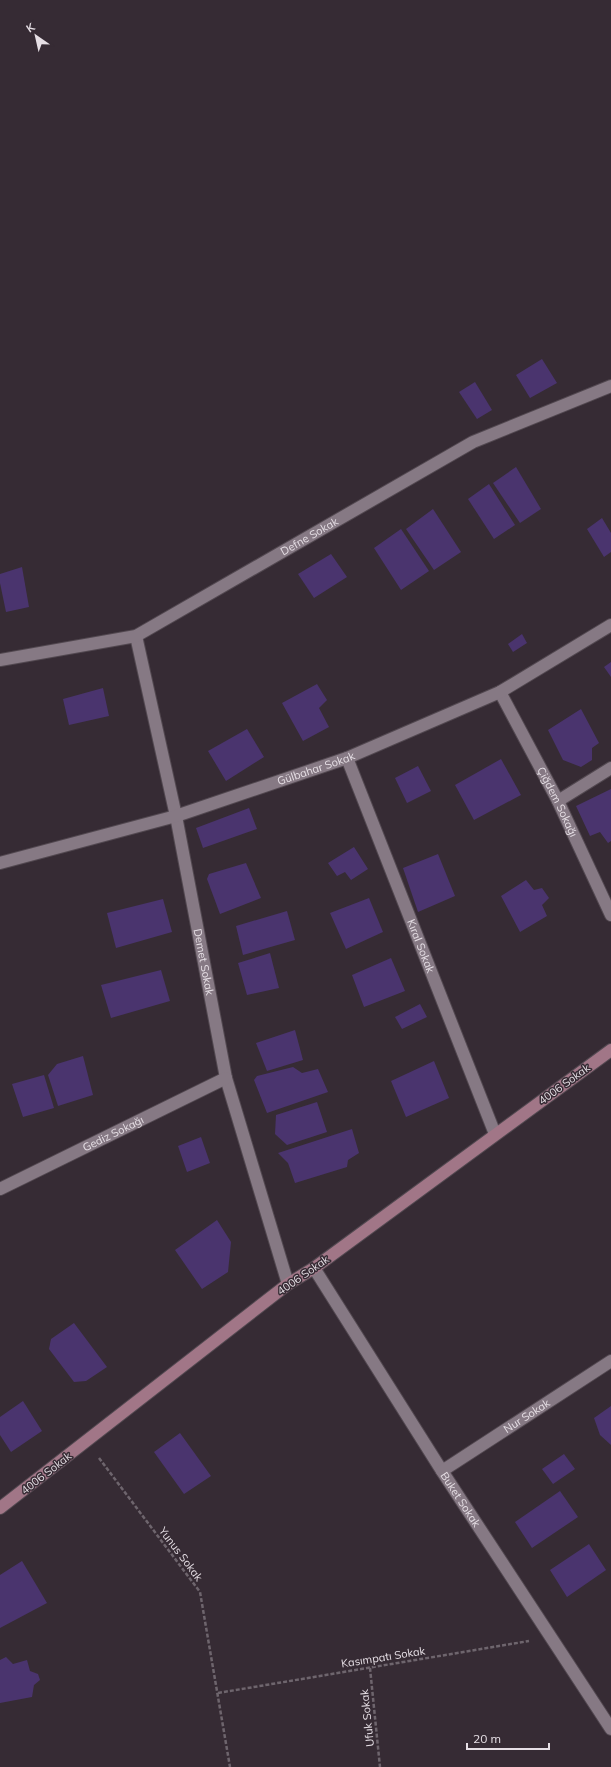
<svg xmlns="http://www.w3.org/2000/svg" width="611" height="1767" font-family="Mulish,sans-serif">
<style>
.building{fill:#4a346e}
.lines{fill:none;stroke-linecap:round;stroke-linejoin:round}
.street-casing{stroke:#524850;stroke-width:14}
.secondary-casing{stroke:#524850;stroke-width:14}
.path{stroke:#6e656d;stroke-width:2.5;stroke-dasharray:4 2;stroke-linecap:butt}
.street{stroke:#867984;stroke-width:12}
.secondary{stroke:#a17687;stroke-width:12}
.labels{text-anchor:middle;stroke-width:3;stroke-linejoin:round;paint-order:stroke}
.street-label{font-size:11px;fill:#e6dfe5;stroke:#362b34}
</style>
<rect width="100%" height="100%" fill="#362b34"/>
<g class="building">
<polygon points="542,359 557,383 530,398 516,375"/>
<polygon points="475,382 492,410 477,419 459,392"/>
<polygon points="516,467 541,509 520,523 493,483"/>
<polygon points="489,484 515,525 494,539 468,499"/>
<polygon points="433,509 461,552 434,570 406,529"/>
<polygon points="602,518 611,533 611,552 604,557 587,529"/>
<polygon points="401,529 429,571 401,590 374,548"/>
<polygon points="331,554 347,577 314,598 298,574"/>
<polygon points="22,567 29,607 6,612 0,583 0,574"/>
<polygon points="522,634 527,643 513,652 508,644"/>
<polygon points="611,662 611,677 604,667"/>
<polygon points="317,684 327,700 319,708 329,727 303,741 282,703"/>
<polygon points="103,688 109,716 69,725 63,699"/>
<polygon points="581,709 599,743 592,748 592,760 581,767 563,760 548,730"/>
<polygon points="247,729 264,757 226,781 208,751"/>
<polygon points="501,759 521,795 474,820 455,785"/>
<polygon points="418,766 431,791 407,803 395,778"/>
<polygon points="611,789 611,841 608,843 600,832 590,836 576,806"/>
<polygon points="249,808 257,829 203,848 196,828"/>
<polygon points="354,847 368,869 351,880 345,872 337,876 328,863"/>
<polygon points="438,854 455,896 418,912 403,868"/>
<polygon points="246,863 261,898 220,914 207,879 209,874"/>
<polygon points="526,880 534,890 542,888 549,898 542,905 547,916 520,932 501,896"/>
<polygon points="369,898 383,932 346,949 330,913"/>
<polygon points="163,899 172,932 116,948 107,913"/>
<polygon points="287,911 295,940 243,955 236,926"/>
<polygon points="270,953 279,988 247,995 238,963"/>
<polygon points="391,958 405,991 364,1007 352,975"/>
<polygon points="161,970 170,1001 111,1018 101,985"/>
<polygon points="420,1004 427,1017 402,1029 395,1017"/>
<polygon points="295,1030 303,1060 267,1071 256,1043"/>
<polygon points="83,1056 93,1095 58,1106 48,1075 57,1064"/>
<polygon points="434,1061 449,1098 406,1117 391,1081"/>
<polygon points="293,1067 302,1073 318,1069 328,1092 267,1113 254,1080 257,1076"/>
<polygon points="44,1075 54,1108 23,1117 12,1084"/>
<polygon points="317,1102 327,1132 287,1145 275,1134 276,1115"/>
<polygon points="352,1129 359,1153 348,1160 347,1167 295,1183 288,1163 278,1153"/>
<polygon points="201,1137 210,1163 187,1172 178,1146"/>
<polygon points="217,1220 231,1242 228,1272 202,1289 175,1250"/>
<polygon points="74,1323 107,1367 86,1381 74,1382 49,1349 51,1339"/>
<polygon points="23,1401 42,1431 11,1452 0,1435 0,1417"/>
<polygon points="611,1406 611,1445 600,1435 594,1418"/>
<polygon points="180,1433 211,1476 184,1494 154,1452"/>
<polygon points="564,1454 575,1469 553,1484 542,1469"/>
<polygon points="560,1491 578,1517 532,1548 515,1522"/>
<polygon points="589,1544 606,1570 567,1597 550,1570"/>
<polygon points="22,1561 47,1603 0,1628 0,1575"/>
<polygon points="6,1657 13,1664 27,1660 30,1671 38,1674 40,1680 34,1685 32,1697 0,1703 0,1660"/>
</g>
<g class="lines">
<defs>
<g id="street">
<path id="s1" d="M 136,636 L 176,816 L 226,1078 L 288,1284"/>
<path id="s2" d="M 0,660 L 136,636 L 473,442 L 611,386"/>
<path id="s3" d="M 500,692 L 558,801 L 611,915"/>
<path id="s4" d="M 347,758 L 495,1134"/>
<polyline points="558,801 611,768"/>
<path id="s5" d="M 0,863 L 176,816 L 347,758 L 500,692 L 611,625"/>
<path id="s6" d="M 0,1189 L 226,1078"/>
<path id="s7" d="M 314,1268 L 442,1471 L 611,1729"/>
<path id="s8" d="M 442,1471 L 611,1361"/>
</g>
<polyline id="secondary" points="0,1508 288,1284 314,1268 611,1050"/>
</defs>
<use href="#street" class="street-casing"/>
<use href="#secondary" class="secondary-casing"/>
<g class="path">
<polyline points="99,1458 200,1592 230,1767"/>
<polyline points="370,1668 380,1767"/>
<polyline points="218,1693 529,1641"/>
</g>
<use href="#street" class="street"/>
<use href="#secondary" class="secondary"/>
</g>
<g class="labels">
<g class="street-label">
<text dy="4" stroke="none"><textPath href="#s2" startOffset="338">Defne Sokak</textPath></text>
<text dy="4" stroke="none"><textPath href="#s5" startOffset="330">Gülbahar Sokak</textPath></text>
<text dy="4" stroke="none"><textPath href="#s3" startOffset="124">Çiğdem Sokağı</textPath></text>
<text dy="4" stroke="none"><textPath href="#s4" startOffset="202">Kıral Sokak</textPath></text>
<text dy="4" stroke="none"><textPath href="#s1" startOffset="333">Demet Sokak</textPath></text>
<text transform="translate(564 1084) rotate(-36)" y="4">4006 Sokak</text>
<text dy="4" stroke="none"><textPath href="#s6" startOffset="126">Gediz Sokağı</textPath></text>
<text transform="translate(303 1275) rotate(-35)" y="4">4006 Sokak</text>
<text dy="4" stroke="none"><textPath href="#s8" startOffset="101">Nur Sokak</textPath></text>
<text transform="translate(46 1473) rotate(-38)" y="4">4006 Sokak</text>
<text dy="4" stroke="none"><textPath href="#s7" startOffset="274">Buket Sokak</textPath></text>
<text transform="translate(181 1554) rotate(53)" y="4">Yunus Sokak</text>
<text transform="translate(383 1657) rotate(-9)" y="4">Kasımpatı Sokak</text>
<text transform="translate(367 1718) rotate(-96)" y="4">Ufuk Sokak</text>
</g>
</g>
<g transform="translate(36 36) rotate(326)" stroke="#362b34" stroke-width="3" paint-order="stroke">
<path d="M0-3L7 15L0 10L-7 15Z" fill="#e6dfe5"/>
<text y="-6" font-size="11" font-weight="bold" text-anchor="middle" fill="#e6dfe5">K</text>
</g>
<path d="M467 1743v6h82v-6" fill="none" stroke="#e6dfe5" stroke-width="2"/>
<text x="473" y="1743" font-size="12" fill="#e6dfe5" stroke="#362b34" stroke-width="3" paint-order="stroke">20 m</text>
</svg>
